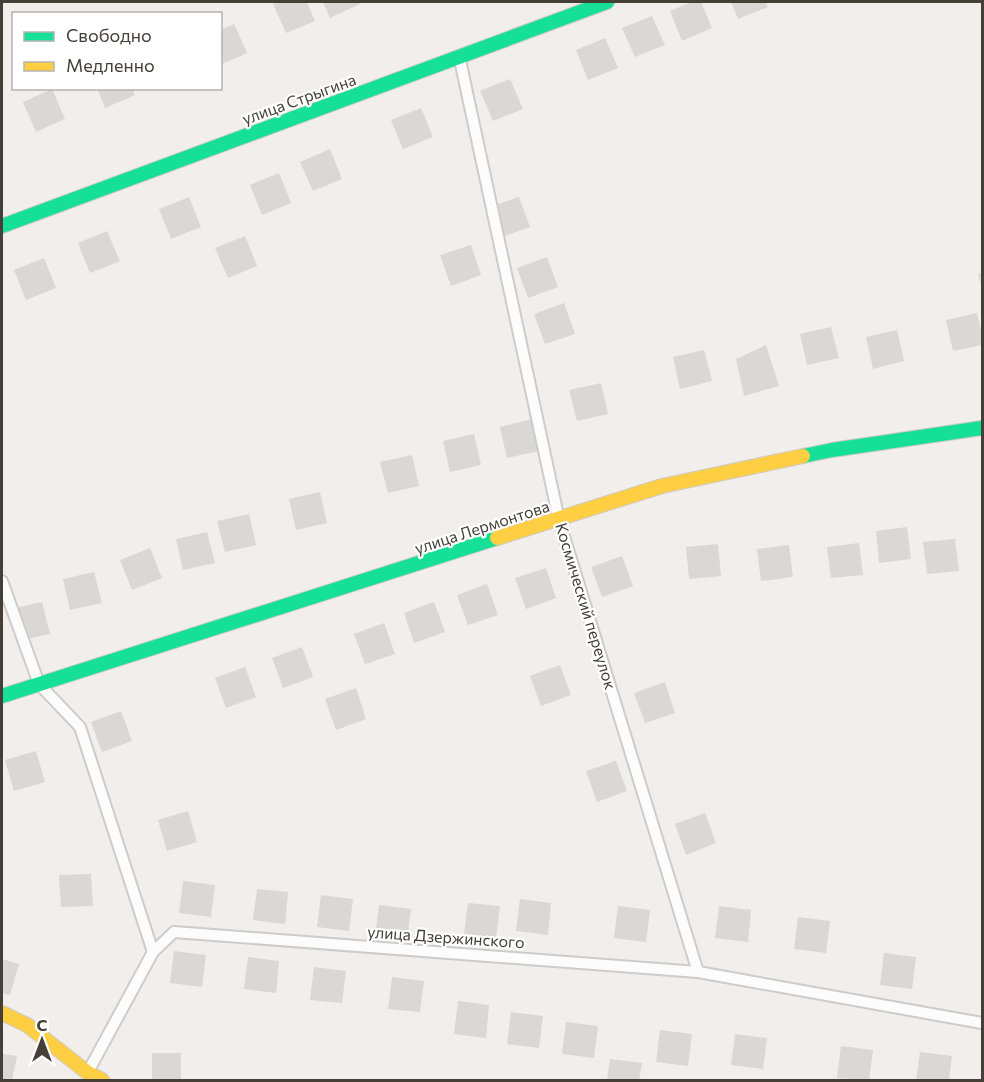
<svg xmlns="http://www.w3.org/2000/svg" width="984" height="1082" font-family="Commissioner,sans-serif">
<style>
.building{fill:#dad7d4}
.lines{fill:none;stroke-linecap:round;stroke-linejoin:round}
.lane-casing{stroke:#ceccc9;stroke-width:14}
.fast-casing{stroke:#cfcac3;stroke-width:16}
.slow-casing{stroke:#cfcac3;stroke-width:16}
.lane{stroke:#fdfcfc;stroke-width:10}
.fast{stroke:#16e098;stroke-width:14}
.slow{stroke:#ffcf43;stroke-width:14}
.labels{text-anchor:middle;stroke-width:4.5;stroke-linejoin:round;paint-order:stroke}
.street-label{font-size:16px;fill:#453f38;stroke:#fff}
</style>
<rect width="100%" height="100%" fill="#f1eeeb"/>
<g class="building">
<polygon points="279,2 307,2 315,21 286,33 273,4"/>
<polygon points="323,2 358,2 360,4 330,18"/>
<polygon points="692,2 701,2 712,28 682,41 670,11"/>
<polygon points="731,2 766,2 768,7 738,19"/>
<polygon points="652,16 665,45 635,57 622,28"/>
<polygon points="234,24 247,53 220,65 220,30"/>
<polygon points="605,38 618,68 588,80 576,50"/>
<polygon points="510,79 523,109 493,121 480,91"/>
<polygon points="97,88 132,88 135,95 105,108"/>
<polygon points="52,89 65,119 36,132 23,102"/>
<polygon points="421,108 433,137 403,149 391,120"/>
<polygon points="330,149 342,179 313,191 300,162"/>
<polygon points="279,173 291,203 262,215 250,185"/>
<polygon points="189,197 201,227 171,239 159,209"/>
<polygon points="519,197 530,227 499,238 489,207"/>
<polygon points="107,231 120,261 90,273 78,243"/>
<polygon points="245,236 257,266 228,278 215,248"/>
<polygon points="471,245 481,275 451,286 440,255"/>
<polygon points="547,257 558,287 528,298 517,268"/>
<polygon points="44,258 56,288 26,300 14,270"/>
<polygon points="982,273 982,288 978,274"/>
<polygon points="564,303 575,334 545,344 534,314"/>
<polygon points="977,313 982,335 982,345 953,351 946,320"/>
<polygon points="831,327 839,358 807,365 800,334"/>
<polygon points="897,330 904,361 873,369 866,337"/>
<polygon points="766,345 779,386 744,396 736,359"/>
<polygon points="704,350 712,381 680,389 673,357"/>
<polygon points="601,383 608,414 577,421 569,390"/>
<polygon points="532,419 539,451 507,458 500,427"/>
<polygon points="474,434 481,465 450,472 443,441"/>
<polygon points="412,455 419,486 388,493 380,462"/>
<polygon points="320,492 327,523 296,530 289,499"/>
<polygon points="249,514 256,545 225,552 217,521"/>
<polygon points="907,527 911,559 879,563 876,531"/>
<polygon points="207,532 215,563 183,570 176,539"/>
<polygon points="955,539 959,571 927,574 923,542"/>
<polygon points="859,543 863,575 831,578 827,547"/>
<polygon points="718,544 721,576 689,579 686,547"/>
<polygon points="789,545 793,577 761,581 757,549"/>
<polygon points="150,548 162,578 132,590 120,560"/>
<polygon points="622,556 633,586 602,597 591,567"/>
<polygon points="546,568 556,598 526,609 515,578"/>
<polygon points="94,572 102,603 70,610 63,579"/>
<polygon points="487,584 498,615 468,625 457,595"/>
<polygon points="42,602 50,634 18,641 11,609"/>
<polygon points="434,602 445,632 414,643 404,613"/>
<polygon points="384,623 395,654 365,664 354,634"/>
<polygon points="302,647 313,677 283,688 272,658"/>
<polygon points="560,665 571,695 541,706 530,676"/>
<polygon points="245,667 256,697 226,708 215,678"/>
<polygon points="665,682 675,713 645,723 634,693"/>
<polygon points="356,688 366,719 336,730 325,699"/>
<polygon points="121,711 132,741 102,752 91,722"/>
<polygon points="36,751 45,782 14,791 5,760"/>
<polygon points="616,761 627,791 597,802 586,771"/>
<polygon points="188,811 197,842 167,851 158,820"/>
<polygon points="705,813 716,843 686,855 675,824"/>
<polygon points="91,874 93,906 61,907 59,875"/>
<polygon points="183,881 215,885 211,917 179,913"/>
<polygon points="257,889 288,892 285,924 253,920"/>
<polygon points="321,895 353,899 349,931 317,927"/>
<polygon points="520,899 551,903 548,935 516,931"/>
<polygon points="468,903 500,906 496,938 464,934"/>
<polygon points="379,905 411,909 407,940 375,937"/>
<polygon points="618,906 650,910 646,942 614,938"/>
<polygon points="719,906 751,910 748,942 715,938"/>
<polygon points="798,917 830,921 826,953 794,949"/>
<polygon points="174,951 206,955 202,987 170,983"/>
<polygon points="884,953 916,957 912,989 880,985"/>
<polygon points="248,957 279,961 276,993 244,989"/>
<polygon points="2,959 19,964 10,995 2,993"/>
<polygon points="314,967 346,971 342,1003 310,1000"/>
<polygon points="392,977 424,981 420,1012 388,1009"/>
<polygon points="458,1001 489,1005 486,1038 454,1034"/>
<polygon points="511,1012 543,1016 539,1048 507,1044"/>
<polygon points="566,1022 598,1026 594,1058 562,1054"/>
<polygon points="660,1030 692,1034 688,1066 656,1062"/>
<polygon points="735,1034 767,1038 763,1069 731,1065"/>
<polygon points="841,1046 873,1050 869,1080 837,1078"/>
<polygon points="920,1052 952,1056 949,1080 916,1080"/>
<rect x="152" y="1053" width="29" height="27"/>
<polygon points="2,1054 17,1056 12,1080 2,1080"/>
<polygon points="610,1059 642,1063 639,1080 607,1080"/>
</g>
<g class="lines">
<defs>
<g id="lane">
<polyline points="460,60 559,520 698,972"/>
<polyline points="2,581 39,684 80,727 153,952"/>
<polyline points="89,1070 153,952 174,932 698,972 982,1023"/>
</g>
<g id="fast">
<polyline points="2,226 607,2"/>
<polyline points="803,456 832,450 982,428"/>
<polyline points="2,696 497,538"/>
</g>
<g id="slow">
<polyline points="497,538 662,486 803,456"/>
<polyline points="2,1013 27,1025 88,1073 102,1080"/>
</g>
</defs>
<use href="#lane" class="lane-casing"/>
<use href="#fast" class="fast-casing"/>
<use href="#slow" class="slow-casing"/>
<use href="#lane" class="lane"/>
<use href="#fast" class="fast"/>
<use href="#slow" class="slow"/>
</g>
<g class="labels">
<g class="street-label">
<text transform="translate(299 99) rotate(-20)" y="6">улица Стрыгина</text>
<text transform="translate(482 527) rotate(-18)" y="6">улица Лермонтова</text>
<text transform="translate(586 606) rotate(73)" y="6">Космический переулок</text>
<text transform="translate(446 937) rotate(4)" y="6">улица Дзержинского</text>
</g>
</g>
<rect width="984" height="1082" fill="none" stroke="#453f38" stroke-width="6"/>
<rect x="12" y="12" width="210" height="78" fill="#ffffff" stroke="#b5b2af" stroke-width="1.5"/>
<rect x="24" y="32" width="30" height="9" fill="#16e098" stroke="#b5b2af" stroke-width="1.5"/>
<text x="66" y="42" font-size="18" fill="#453f38">Свободно</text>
<rect x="24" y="62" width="30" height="9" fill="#ffcf43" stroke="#b5b2af" stroke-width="1.5"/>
<text x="66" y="72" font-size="18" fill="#453f38">Медленно</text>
<g transform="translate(42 1040)" stroke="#ffffff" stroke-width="4.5" paint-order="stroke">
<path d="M0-4.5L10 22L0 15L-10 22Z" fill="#453f38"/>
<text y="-9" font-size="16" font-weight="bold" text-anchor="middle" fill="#453f38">С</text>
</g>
</svg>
